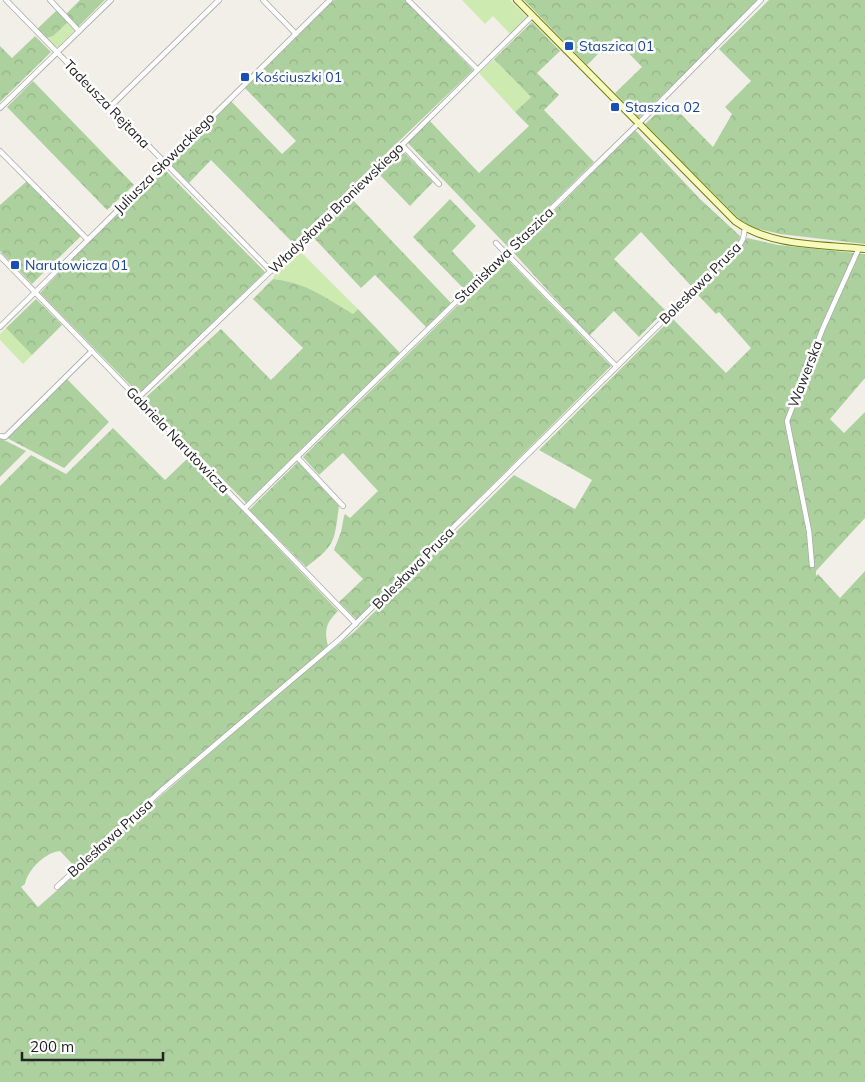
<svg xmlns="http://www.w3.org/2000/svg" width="865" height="1082" font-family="Mulish,sans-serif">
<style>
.grass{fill:#cdebb0}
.forest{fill:url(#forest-crowns)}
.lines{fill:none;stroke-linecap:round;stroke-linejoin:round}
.street-casing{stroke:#a9a9a9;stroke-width:6}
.secondary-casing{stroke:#707d05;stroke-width:8}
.street{stroke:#fff;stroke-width:4.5}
.secondary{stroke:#f7fabf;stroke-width:6}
.transit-dot{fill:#1a4fb4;stroke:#fff;stroke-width:2}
.labels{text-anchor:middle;stroke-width:5;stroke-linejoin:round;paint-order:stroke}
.transit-label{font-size:14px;fill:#164399;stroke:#fff;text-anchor:start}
.street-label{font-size:14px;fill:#222;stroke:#fff}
</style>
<defs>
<pattern id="forest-crowns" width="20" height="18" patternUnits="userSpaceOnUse" patternTransform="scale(1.25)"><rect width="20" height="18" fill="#add19e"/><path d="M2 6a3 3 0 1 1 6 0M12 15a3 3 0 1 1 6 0" fill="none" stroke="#95b388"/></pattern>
</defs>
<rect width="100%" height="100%" fill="#f2efe9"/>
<g class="grass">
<polygon points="462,0 510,0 527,17 510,34 493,16 485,24"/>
<polygon points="68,22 75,30 59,47 55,47 46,38"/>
<polygon points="494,59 531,97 515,112 479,73"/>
<path d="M 298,249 L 358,309 L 353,314 C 324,297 308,283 273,279 L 276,270 Z"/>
<polygon points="6,328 32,355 23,364 0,340 0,334"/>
</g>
<g class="forest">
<polygon points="80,0 105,0 78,27 66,14"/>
<polygon points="334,0 405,0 473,70 293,243 211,160 189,183 168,162 231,101 282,154 296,141 245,88"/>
<polygon points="524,0 759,0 639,118 615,93 642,67 614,38 587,65"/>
<polygon points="769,0 865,0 865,244 780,234 751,227 738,218 645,124 669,102 713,147 732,114 725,107 751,81 719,49"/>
<polygon points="57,10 68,22 53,36 46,38 37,29"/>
<polygon points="532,22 560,51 537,73 559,95 544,110 594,162 508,247 407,142 429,120 479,173 529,126 515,112 531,97 494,59"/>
<polygon points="35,36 51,52 0,102 0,46 12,58"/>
<polygon points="33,81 134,185 107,210 7,107"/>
<polygon points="635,130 700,199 740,236 739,242 693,288 641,232 614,259 665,310 639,337 614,311 589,336 513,252"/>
<polygon points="400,148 433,182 410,206 377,172"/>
<polygon points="163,168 265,272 139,394 40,293 87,243"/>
<polygon points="27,181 81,236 32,284 0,251 0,205"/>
<polygon points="351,198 451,303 427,328 375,275 361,288 312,236"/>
<polygon points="450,199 476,226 452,251 477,278 465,290 413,237"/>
<path d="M 747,238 L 778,245 L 865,254 L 865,378 L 830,419 L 844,433 L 865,412 L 865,518 L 816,571 L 816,576 L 818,574 L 840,598 L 865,571 L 865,1082 L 0,1082 L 0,486 L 31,455 L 66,474 L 113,428 L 165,480 L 190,456 L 338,611 C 326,623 324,630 328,646 L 169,783 L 75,867 L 60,851 C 45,852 27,871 25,884 L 21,887 L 38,907 L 78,872 L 77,869 L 289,684 L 354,632 L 514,475 L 575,509 L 592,480 L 539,450 L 672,318 L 726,373 L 751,348 L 719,312 L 716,314 L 695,292 Z"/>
<polygon points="506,258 611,366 357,620 339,602 363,579 334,550 341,532 344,516 345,514 350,518 378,491 343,453 319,475 303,457"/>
<path d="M 273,279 C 308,283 324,297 353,314 L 358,309 L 400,353 L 246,503 L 144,399 L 221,329 L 271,380 L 303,348 L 253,299 Z"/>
<polygon points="36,299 62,325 32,355 6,328"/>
<polygon points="67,379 109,422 64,468 7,438"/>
<polygon points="0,438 26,451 0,477"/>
<path d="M 298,462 L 339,506 C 334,542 336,545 306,567 L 249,510 Z"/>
</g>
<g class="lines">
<defs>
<g id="street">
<polyline points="6,0 271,271"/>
<polyline points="50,0 79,31"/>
<polyline points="263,0 296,34"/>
<polyline points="408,0 477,69"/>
<polyline points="110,107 219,0"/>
<polyline points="0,108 111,0"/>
<polyline points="402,145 439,184"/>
<polyline points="0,151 87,239"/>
<polyline points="496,243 616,366"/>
<polyline points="0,256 356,624"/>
<polyline points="0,327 330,0"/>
<polyline points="137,399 402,145 532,16"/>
<polyline points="0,436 5,437 92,351"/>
<polyline points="297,457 343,506"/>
<polyline points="245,508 640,122 761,0"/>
<polyline points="812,565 809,531 787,421 823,328 859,248"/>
<polyline points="57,887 163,789 340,639 739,246 743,239 745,228"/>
</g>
<path id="secondary" d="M 517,0 L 735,221 C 771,247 822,244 865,249"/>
</defs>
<use href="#street" class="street-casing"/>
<use href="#secondary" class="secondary-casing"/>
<use href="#street" class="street"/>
<use href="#secondary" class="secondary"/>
</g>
<g class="transit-dot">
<rect x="564" y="41" width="10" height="10" rx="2.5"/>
<rect x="240" y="72" width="10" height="10" rx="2.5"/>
<rect x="610" y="102" width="10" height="10" rx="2.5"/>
<rect x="10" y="260" width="10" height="10" rx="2.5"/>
</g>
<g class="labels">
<g class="transit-label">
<text x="579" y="51">Staszica 01</text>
<text x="255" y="82">Kościuszki 01</text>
<text x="625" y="112">Staszica 02</text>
<text x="25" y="270">Narutowicza 01</text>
</g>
<g class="street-label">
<text transform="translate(107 104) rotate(46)" y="5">Tadeusza Rejtana</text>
<text transform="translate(164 163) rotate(-45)" y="5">Juliusza Słowackiego</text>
<text transform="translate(336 208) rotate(-44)" y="5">Władysława Broniewskiego</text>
<text transform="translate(504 255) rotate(-44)" y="5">Stanisława Staszica</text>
<text transform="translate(700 283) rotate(-45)" y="5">Bolesława Prusa</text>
<text transform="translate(805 374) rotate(-69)" y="5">Wawerska</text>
<text transform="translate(178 440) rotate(46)" y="5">Gabriela Narutowicza</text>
<text transform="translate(413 568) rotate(-45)" y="5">Bolesława Prusa</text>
<text transform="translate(110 838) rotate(-42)" y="5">Bolesława Prusa</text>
</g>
</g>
<path d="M22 1052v8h141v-8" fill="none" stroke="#222222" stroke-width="2.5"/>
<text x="30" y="1052" font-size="15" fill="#222222" stroke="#ffffff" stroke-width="4" paint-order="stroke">200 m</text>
</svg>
